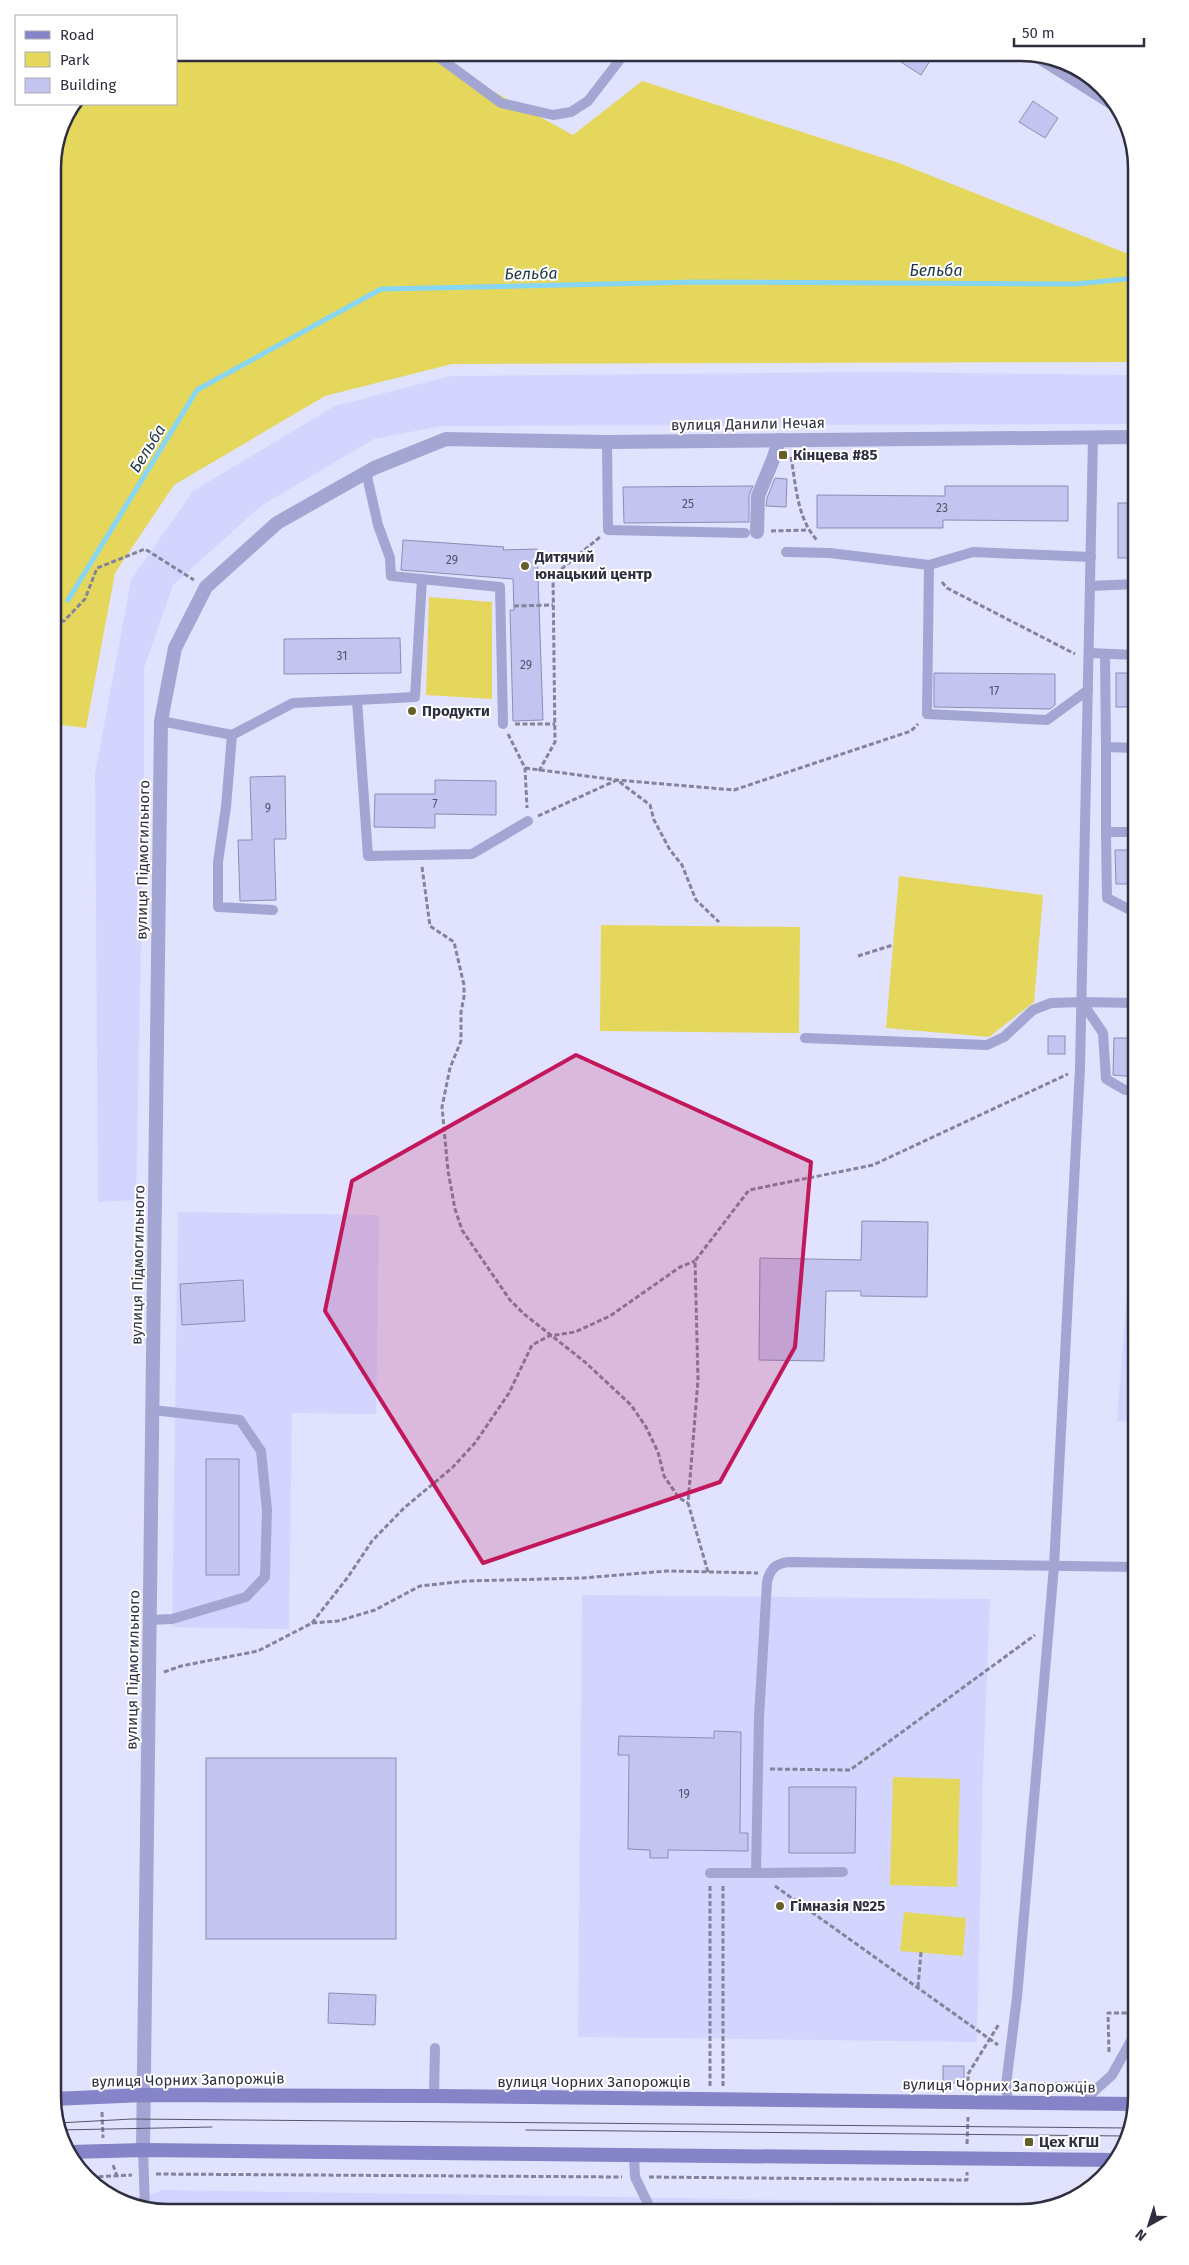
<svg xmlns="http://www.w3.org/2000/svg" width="1189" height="2265" viewBox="0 0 1189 2265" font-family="'Fira Sans',sans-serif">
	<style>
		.built { fill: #d3d5fe }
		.green { fill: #e4d75c }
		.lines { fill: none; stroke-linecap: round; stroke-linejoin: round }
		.stream { stroke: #86d6f4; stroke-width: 5 }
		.building { fill: #c3c4ef; stroke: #8c8db6 }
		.path { stroke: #83849a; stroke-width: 3; stroke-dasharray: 5 2.5; stroke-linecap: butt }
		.service { stroke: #a3a5d3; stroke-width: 10 }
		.minor { stroke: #a3a5d3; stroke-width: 14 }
		.secondary { stroke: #8584c8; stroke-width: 14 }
		.tram { stroke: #555669; stroke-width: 1 }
		.marked { fill: #c2185b; fill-opacity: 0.2; stroke: #c2185b; stroke-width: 4; stroke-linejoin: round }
		.poi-dot { fill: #645f2b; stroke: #fff; stroke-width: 2 }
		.labels { text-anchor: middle; stroke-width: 4; stroke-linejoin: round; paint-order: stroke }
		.number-label { font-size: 12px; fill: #54546c }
		.street-label { font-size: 15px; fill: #2f2f40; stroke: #fff }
		.poi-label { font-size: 15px; font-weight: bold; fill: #2f2f40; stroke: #fff; text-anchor: start }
		.water-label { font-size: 16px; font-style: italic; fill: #1d3740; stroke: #fff }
		.rim { fill: none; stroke: #2f2f40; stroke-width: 2.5 }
	</style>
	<rect width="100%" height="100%" fill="#e1e2fd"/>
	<!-- built -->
	<g class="built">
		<path d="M874,372L1136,375V424L441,426L374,439L261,506L173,585L144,668V794L136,1200L98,1202L95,774L131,580L193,491L335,406L450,376Z"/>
		<path d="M178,1212L379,1215L376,1414L292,1413L289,1629L172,1627Z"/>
		<path d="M1131,1239H1136V1422L1117,1421Z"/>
		<path d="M582,1595L990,1599L983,1775L977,2042L578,2037Z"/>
		<path d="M163,2190L619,2197L1056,2205L1021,2212H161L117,2197L146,2196Z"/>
	</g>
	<!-- green -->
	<g class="green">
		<path d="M176,53H423L573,135L642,81L899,163L1136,257V362L452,364L325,396L174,485L115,573L86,728L53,724V161L61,123L75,104H176Z"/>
		<path d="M429,597L492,602V699L426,695Z"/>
		<path d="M899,876L1043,895L1034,1002L989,1037L886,1028Z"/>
		<path d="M601,925L800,927L799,1033L600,1031Z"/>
		<path d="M893,1777L960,1779L957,1887L890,1885Z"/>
		<path d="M904,1912L966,1918L963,1956L900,1951Z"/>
	</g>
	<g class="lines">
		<!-- stream -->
		<path class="stream" d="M68,600L197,390L381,289L696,282L1076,284L1136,278"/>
	</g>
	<!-- building -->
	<g class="building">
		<path d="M887,53H935L921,75Z"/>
		<path d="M1033,101L1058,118L1045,138L1019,122Z"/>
		<path d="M775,478L787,479L786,507L766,506L767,498Z"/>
		<path d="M753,486L749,495V522L624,523L623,487Z"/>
		<path d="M945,486H1068V521L943,520V528H817V495L945,496Z"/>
		<rect x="1118" y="503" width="18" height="55"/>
		<path d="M403,540L504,547L503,550L537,549L543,720L513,721L510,610H514L513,579L401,570Z"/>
		<path d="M400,638L401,673L284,674V639Z"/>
		<path d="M934,673L1055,674V705L1050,709L934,707Z"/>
		<rect x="1116" y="673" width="20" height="34"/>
		<path d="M285,776L286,839H274L276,900L240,901L238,840H252L250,777Z"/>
		<path d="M435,780L496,781V815L435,814V828L374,827L375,794H435Z"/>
		<path d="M1115,850H1136V884H1116Z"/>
		<rect x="1048" y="1036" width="17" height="18"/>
		<path d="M1114,1038H1136V1077L1113,1075Z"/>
		<path d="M862,1221L928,1222L927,1297L861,1296V1291H826L824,1361L759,1360L760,1258L861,1260Z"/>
		<path d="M243,1280L245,1321L182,1325L180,1284Z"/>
		<rect x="206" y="1459" width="33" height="116"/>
		<path d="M714,1731L741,1732L740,1833H748V1851L668,1850V1858H650V1850L628,1849L629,1755H618L619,1736L714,1738Z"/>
		<rect x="206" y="1758" width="190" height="181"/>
		<path d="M789,1787H856L855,1853H789Z"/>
		<path d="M329,1993L376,1995L375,2025L328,2023Z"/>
		<rect x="943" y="2066" width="21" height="17"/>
	</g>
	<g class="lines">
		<!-- path -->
		<g class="path">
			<path d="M791,457C796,485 797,519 817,540"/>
			<path d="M771,531L808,530"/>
			<path d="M942,582L947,588L1075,654"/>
			<path d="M514,606L553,605"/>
			<path d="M53,621H64L85,599L97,568L145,549L194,580"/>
			<path d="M515,724H555"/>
			<path d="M508,734L525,768L527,808"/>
			<path d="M525,768L617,780L734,790L911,731L918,724"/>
			<path d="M539,771L555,742L553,576L600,537"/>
			<path d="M538,816L617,780L650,805L654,820L670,850L682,865L696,900L719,922"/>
			<path d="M422,867L430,926L454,942L464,985V997L461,1012V1041L450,1068L442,1107L448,1171L455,1209L462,1230L510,1300L524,1314L585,1362L631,1405L646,1427L658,1452L664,1476L679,1498L688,1503"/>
			<path d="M858,956L893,945"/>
			<path d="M708,1572L688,1503L698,1380L695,1261L749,1190L873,1165L1068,1074"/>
			<path d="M312,1623L348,1577L372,1541L404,1508L452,1468L475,1443L509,1393L532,1345L549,1336L575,1332L610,1316L680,1267L695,1261"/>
			<path d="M164,1672L181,1666L258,1651L312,1623L338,1621L375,1610L420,1586L466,1581L583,1578L667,1571L758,1573"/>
			<path d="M770,1769L850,1770L1035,1635"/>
			<path d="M775,1886L998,2045"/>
			<path d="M918,1987L921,1952"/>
			<path d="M1109,2052L1108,2013H1136"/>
			<path d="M967,2083L995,2084"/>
			<path d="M1018,2084L1082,2083"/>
			<path d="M710,2086V1884"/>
			<path d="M723,2086V1884"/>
			<path d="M968,2089V2074L999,2024"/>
			<path d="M102,2112L103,2138"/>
			<path d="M967,2144L968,2117"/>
			<path d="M113,2165L117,2176"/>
			<path d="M156,2174L622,2177"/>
			<path d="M91,2177L132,2175"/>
			<path d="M649,2177L967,2180V2172"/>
		</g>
		<!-- service -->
		<g class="service">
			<path d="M433,53L501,103L553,115L571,112L588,101L625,53"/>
			<path d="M607,442L608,530L745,533"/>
			<path d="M366,472L378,525L390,558L391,576L500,587L503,724"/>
			<path d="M786,552L830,553L929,565L973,552L1091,557"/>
			<path d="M929,565L927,714L1047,720L1088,690"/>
			<path d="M1090,586L1136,584"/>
			<path d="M1089,653L1136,655"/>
			<path d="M1105,654L1106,747L1136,748"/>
			<path d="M357,700L415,697L422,579"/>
			<path d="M161,721L232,735L293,703L357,700L368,856L472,854L528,821"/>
			<path d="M232,735L226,807L218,862V907L273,910"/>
			<path d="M1106,747V832H1136"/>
			<path d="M1106,832L1107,898L1136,913"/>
			<path d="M1082,1002L1136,1003"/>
			<path d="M805,1038L987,1045L1004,1037L1033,1010L1051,1003L1082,1002L1103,1033L1106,1079L1125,1090H1136"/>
			<path d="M150,1620L172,1619L246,1597L265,1577L267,1510L261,1451L240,1420L153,1410"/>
			<path d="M710,1873H756L759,1717L767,1582C770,1569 775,1564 788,1562L1136,1567"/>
			<path d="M756,1873L843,1872"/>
			<path d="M434,2096L435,2048"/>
			<path d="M1008,2102L1006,2085L1017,1997L1054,1566L1080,1068L1093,437"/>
			<path d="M1081,2103L1112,2075L1132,2039H1136"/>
			<path d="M143,2150L145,2207"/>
			<path d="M634,2155L635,2177L652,2212"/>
		</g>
		<!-- minor -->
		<g class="minor">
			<path d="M1038,56L1111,102"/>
			<path d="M757,532L758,496L774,457L779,440"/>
			<path d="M143,2150L161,721L175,648L206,587L277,523L374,468L446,439L607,442L1136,437"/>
		</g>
		<!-- secondary -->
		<g class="secondary">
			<path d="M53,2099L144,2095L434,2096L1134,2104"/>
			<path d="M70,2152L143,2150L1117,2160"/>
		</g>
		<!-- tram -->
		<g class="tram">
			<path d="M58,2123L132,2119L1127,2128"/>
			<path d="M59,2130L212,2127"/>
			<path d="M526,2130L1125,2136"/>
		</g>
	</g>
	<!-- marked area -->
	<path class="marked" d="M576,1055L811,1162L795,1347L720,1482L483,1563L325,1311L352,1181Z"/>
	<!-- markers -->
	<g class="poi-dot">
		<rect x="778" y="450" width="10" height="10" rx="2.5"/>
		<circle cx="525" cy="566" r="5"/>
		<circle cx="412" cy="711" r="5"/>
		<circle cx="780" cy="1906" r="5"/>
		<rect x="1024" y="2137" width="10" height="10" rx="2.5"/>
	</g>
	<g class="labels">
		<!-- number labels -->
		<g class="number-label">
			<text x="688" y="508">25</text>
			<text x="942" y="512">23</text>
			<text x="452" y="564">29</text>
			<text x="342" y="660">31</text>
			<text x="526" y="669">29</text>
			<text x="994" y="695">17</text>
			<text x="435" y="808">7</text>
			<text x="268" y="812">9</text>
			<text x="684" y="1798">19</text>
		</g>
		<!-- street labels -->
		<g class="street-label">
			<text transform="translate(748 424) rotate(-1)" y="5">вулиця Данили Нечая</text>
			<text transform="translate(143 860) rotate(-89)" y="5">вулиця Підмогильного</text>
			<text transform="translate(138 1265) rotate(-89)" y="5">вулиця Підмогильного</text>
			<text transform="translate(133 1670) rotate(-89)" y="5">вулиця Підмогильного</text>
			<text transform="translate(188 2080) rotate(-1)" y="5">вулиця Чорних Запорожців</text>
			<text x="594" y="2087">вулиця Чорних Запорожців</text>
			<text transform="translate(999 2086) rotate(1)" y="5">вулиця Чорних Запорожців</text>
		</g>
		<!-- poi labels -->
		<g class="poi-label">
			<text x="793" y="460">Кінцева #85</text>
			<text x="535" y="562">Дитячий<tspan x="535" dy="17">юнацький центр</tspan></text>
			<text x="422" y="716">Продукти</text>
			<text x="790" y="1911">Гімназія №25</text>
			<text x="1039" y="2147">Цех КГШ</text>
		</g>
		<!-- water labels -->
		<g class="water-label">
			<text x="936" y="276">Бельба</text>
			<text transform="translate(531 273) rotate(-1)" y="6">Бельба</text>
			<text transform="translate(147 448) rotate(-58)" y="6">Бельба</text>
		</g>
	</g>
	<!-- crop -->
	<path d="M0 0H1189V2265H0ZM168 61H1021A107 107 0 0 1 1128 168V2097A107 107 0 0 1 1021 2204H168A107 107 0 0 1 61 2097V168A107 107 0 0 1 168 61Z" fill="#fff" fill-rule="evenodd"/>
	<path class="rim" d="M168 61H1021A107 107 0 0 1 1128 168V2097A107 107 0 0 1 1021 2204H168A107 107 0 0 1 61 2097V168A107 107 0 0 1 168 61Z"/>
	<!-- legend -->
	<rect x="15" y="15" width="162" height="90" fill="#ffffff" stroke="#acacb3"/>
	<rect x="25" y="31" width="25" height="8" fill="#8584c8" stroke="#acacb3"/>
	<text x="60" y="40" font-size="15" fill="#2f2f40">Road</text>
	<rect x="25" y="52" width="25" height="15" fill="#e4d75c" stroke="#acacb3"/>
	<text x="60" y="65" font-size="15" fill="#2f2f40">Park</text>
	<rect x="25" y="78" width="25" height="15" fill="#c3c4ef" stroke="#acacb3"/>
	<text x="60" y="90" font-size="15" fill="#2f2f40">Building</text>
	<!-- north arrow -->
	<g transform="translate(1149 2225) rotate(219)" stroke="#ffffff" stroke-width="4" paint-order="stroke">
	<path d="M0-4L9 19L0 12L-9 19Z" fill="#2f2f40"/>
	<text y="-8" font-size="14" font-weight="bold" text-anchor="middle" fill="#2f2f40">N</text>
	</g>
	<!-- scale -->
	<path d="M1014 38v8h130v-8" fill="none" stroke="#2f2f40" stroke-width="2.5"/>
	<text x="1022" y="38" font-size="15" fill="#2f2f40" stroke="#ffffff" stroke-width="4" paint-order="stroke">50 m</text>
</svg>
